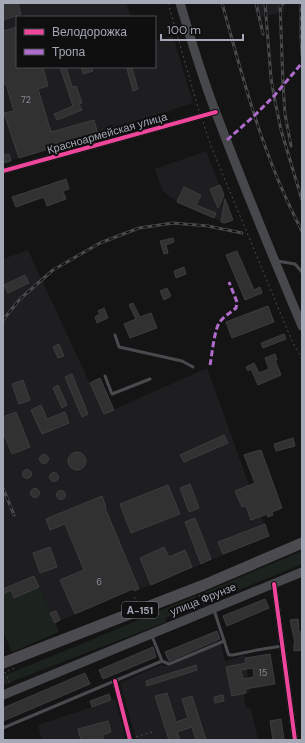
<svg xmlns="http://www.w3.org/2000/svg" width="305" height="743" viewBox="0 0 305 743" font-family="'DM Sans',sans-serif">
	<style>
		.built { fill: #1e1e20 }
		.green { fill: #1c231e }
		.building { fill: #313132; stroke: #3d3d40; fill-rule: evenodd }
		.lines { fill: none; stroke-linecap: round; stroke-linejoin: round }
		.path { stroke: #4a4a4f; stroke-width: 1; stroke-dasharray: 2 3; stroke-linecap: butt }
		.lane { stroke: #484a4d; stroke-width: 3 }
		.street { stroke: #484a4d; stroke-width: 6 }
		.secondary { stroke: #47484c; stroke-width: 9 }
		.highway { stroke: #4b4b4f; stroke-width: 11 }
		.rail-casing { stroke: #494a4d; stroke-width: 3 }
		.rail { stroke: #0f0f10; stroke-width: 1.5; stroke-dasharray: 4.5; stroke-linecap: butt }
		.quiet { stroke: #b06ccc; stroke-width: 3; stroke-dasharray: 6 3; stroke-linecap: butt }
		.cycleway-casing { stroke: #0f0f10; stroke-width: 6 }
		.cycleway { stroke: #ed469a; stroke-width: 4 }
		.labels { text-anchor: middle; stroke-width: 4; stroke-linejoin: round; paint-order: stroke }
		.number-label { font-size: 9px; fill: #888a95 }
		.shield { fill: #0f0f10; stroke: #787a84; stroke-width: 1 }
		.shield-label { font-size: 10px; font-weight: bold; fill: #a5a8b6 }
		.street-label { font-size: 11px; fill: #a5a8b6; stroke: #0f0f10 }
	</style>
	<rect width="100%" height="100%" fill="#141414"/>
	<!-- built -->
	<g class="built">
		<path d="M3,3H126L131,17H17V67H155V41L173,36L193,103L98,134L55,146L3,163Z"/>
		<path d="M253,3H284V12L257,18Z"/>
		<path d="M206,151L233,220L225,223L171,198L162,190L155,169Z"/>
		<path d="M28,250L104,414L207,368L249,485L269,536L151,585L134,591L133,589L55,623L39,587L14,598L11,591L3,594V259Z"/>
		<path d="M221,643L225,661L245,655L250,692L244,694L246,708H251L258,740H136L120,683L160,665L169,666Z"/>
		<path d="M115,699L126,740H42L38,725Z"/>
	</g>
	<!-- green -->
	<g class="green">
		<path d="M302,551V564L202,605L201,599L205,592Z"/>
		<path d="M39,587L59,632L12,652L3,631V594L11,590L14,598Z"/>
		<path d="M197,595L195,599L198,607L181,614L180,612L165,618L166,622L3,685V676L89,641L100,636Z"/>
	</g>
	<!-- building -->
	<g class="building">
		<path d="M3,3H18L21,14L3,20Z"/>
		<path d="M17,27V67H43L48,86L38,89L51,132L94,120L98,134L19,158L4,113L14,111L6,84L3,85V31Z"/>
		<path d="M60,67H66L72,87L76,86L82,103L79,104L82,110L57,120L54,114L73,106Z"/>
		<path d="M81,67H91L93,71L83,74Z"/>
		<path d="M132,68L138,89L133,91L127,69Z"/>
		<path d="M9,154L11,161L3,163V155Z"/>
		<path d="M66,179L69,189L63,191L66,199L47,206L44,197L16,207L12,197Z"/>
		<path d="M220,185L224,195L218,208L210,189Z"/>
		<path d="M184,187L201,195L196,205L216,213L214,218L177,202Z"/>
		<path d="M225,199L233,220L225,223L221,222Z"/>
		<path d="M173,238L174,242L166,245L168,253L164,254L160,241Z"/>
		<path d="M237,251L254,290L260,287L262,293L245,300L226,255Z"/>
		<path d="M184,267L186,274L176,278L174,271Z"/>
		<path d="M25,275L29,283L8,293L4,285Z"/>
		<path d="M167,288L171,296L164,300L160,291Z"/>
		<path d="M133,303L140,317L151,313L157,328L130,338L124,324L136,319L129,305Z"/>
		<path d="M268,306L274,322L232,338L226,322Z"/>
		<path d="M104,308L108,318L97,323L95,317L100,314L98,311Z"/>
		<path d="M284,334L286,339L263,348L261,343Z"/>
		<path d="M59,344L64,356L58,358L53,347Z"/>
		<path d="M275,354L277,360H275L281,375L258,385L251,369L248,371L246,367L254,363L259,373L269,369L265,358Z"/>
		<path d="M72,374L88,414L82,417L65,377Z"/>
		<path d="M100,378L114,410L104,414L90,383Z"/>
		<path d="M23,380L30,400L19,404L12,384Z"/>
		<path d="M58,385L67,405L62,408L53,388Z"/>
		<path d="M41,405L47,419L65,412L69,423L42,434L31,410Z"/>
		<path d="M16,412L30,447L12,454L3,432V417Z"/>
		<path d="M224,435L228,443L184,462L180,455Z"/>
		<path d="M293,438L295,446L276,451L274,444Z"/>
		<path d="M261,450L282,508L272,512L273,515L268,517L267,514L251,520L246,506L242,507L235,491L255,483L244,455L253,452Z"/>
		<circle cx="77" cy="461" r="9"/>
		<circle cx="44" cy="459" r="4.5"/>
		<circle cx="27" cy="474" r="4.5"/>
		<circle cx="54" cy="477" r="4.5"/>
		<path d="M190,484L199,508L189,512L180,488Z"/>
		<path d="M168,485L180,514L131,533L120,504Z"/>
		<circle cx="35" cy="493" r="4.5"/>
		<circle cx="61" cy="495" r="4.5"/>
		<path d="M102,496L106,507L105,508L139,589L134,591L133,589L75,614L60,580L84,570L65,524L50,530L46,519Z"/>
		<path d="M195,518L211,559L201,564L185,522Z"/>
		<path d="M265,524L269,536L223,554L218,542Z"/>
		<path d="M50,547L57,567L40,573L33,553Z"/>
		<path d="M164,547L169,557L185,550L192,567L151,585L140,558Z"/>
		<path d="M34,576L39,587L14,598L11,590L3,594V589Z"/>
		<path d="M265,599L269,608L227,626L223,616Z"/>
		<path d="M56,611L60,620L55,623L50,613Z"/>
		<path d="M298,619L299,632H302V650L294,651V643H295L290,620Z"/>
		<path d="M217,631L220,639L169,661L165,652Z"/>
		<path d="M153,647L156,657L103,679L99,670Z"/>
		<path d="M270,654L275,684L245,689L246,693L232,696L226,667L246,663L245,658ZM253,668L254,677L243,679L241,670Z"/>
		<path d="M196,665L197,670L147,686L146,681Z"/>
		<path d="M85,673L90,684L3,721V708Z"/>
		<path d="M167,693L176,722L188,718L182,699L192,696L206,740H196L192,727L177,732L180,740H169L155,696Z"/>
		<path d="M109,694L111,700L92,707L90,701Z"/>
		<path d="M223,695L224,701L215,703L214,697Z"/>
		<path d="M281,719L284,740H273L270,721Z"/>
		<path d="M108,721L111,732L102,735L104,740H97L96,738L88,740H81L78,729Z"/>
	</g>
	<g class="lines">
		<!-- path -->
		<g class="path">
			<path d="M168,3L199,111"/>
			<path d="M203,122L211,146L292,341L302,359"/>
			<path d="M200,595L198,598L200,605"/>
			<path d="M134,597L137,602"/>
			<path d="M5,672L10,684"/>
			<path d="M3,673L15,668"/>
			<path d="M136,737L155,731"/>
		</g>
		<!-- lane -->
		<g class="lane">
			<path d="M283,4L284,3"/>
			<path d="M277,261L295,264L302,272"/>
			<path d="M115,335L119,347L182,361L193,367"/>
			<path d="M105,376L112,394L150,379"/>
			<path d="M214,610L228,653L229,655H233L257,650L282,646"/>
			<path d="M152,636L162,661L169,664L224,641"/>
			<path d="M3,728L162,661"/>
		</g>
		<!-- street -->
		<g class="street">
			<path d="M3,171L216,112"/>
			<path d="M274,584L295,740"/>
			<path d="M115,681L130,740"/>
		</g>
		<!-- secondary -->
		<g class="secondary">
			<path d="M180,3C191,40 202,77 216,113C243,184 272,255 302,326"/>
			<path d="M3,695L302,572"/>
		</g>
		<!-- highway -->
		<path class="highway" d="M3,663L204,585L302,543"/>
		<defs>
			<g id="rail">
				<path d="M222,3C243,80 264,159 302,231"/>
				<path d="M256,3L263,34"/>
				<path d="M265,3L271,78L274,96L281,130L302,200"/>
				<path d="M280,3L283,84L285,114L291,146"/>
				<path d="M301,3V37L302,55"/>
				<path d="M3,320L20,299L53,270L100,243L139,228L173,223L208,226L242,233"/>
				<path d="M3,488L14,515"/>
			</g>
		</defs>
		<!-- rail casing -->
		<use href="#rail" class="rail-casing"/>
		<!-- rail -->
		<use href="#rail" class="rail"/>
		<!-- quiet -->
		<g class="quiet">
			<path d="M227,140L255,115L274,96L302,63"/>
			<path d="M210,365C212,355 214,332 219,323C223,317 230,313 236,308L237,302L229,282"/>
		</g>
		<defs>
			<g id="cycleway">
				<path d="M3,171L216,112"/>
				<path d="M274,584L295,740"/>
				<path d="M115,681L130,740"/>
			</g>
		</defs>
		<!-- cycleway casing -->
		<use href="#cycleway" class="cycleway-casing"/>
		<!-- cycleway -->
		<use href="#cycleway" class="cycleway"/>
	</g>
	<g class="labels">
		<!-- number labels -->
		<g class="number-label">
			<text x="26" y="103">72</text>
			<text x="99" y="585">6</text>
			<text x="263" y="676">15</text>
		</g>
		<!-- shield labels -->
		<rect class="shield" x="122" y="602" width="36" height="16" rx="3"/>
		<g class="shield-label">
			<text x="140" y="614">А-151</text>
		</g>
		<!-- street labels -->
		<g class="street-label">
			<text transform="translate(107 133) rotate(-16)" y="4">Красноармейская улица</text>
			<text transform="translate(203 599) rotate(-22)" y="4">улица Фрунзе</text>
		</g>
	</g>
	<!-- border -->
	<rect width="305" height="743" fill="none" stroke="#a5a8b6" stroke-width="8"/>
	<!-- legend -->
	<rect x="16" y="16" width="140" height="52" fill="#0f0f10" stroke="#4b4c52"/>
	<rect x="24" y="29" width="20" height="6" fill="#ed469a" stroke="#4b4c52"/>
	<text x="52" y="36" font-size="12" fill="#a5a8b6">Велодорожка</text>
	<rect x="24" y="49" width="20" height="6" fill="#b06ccc" stroke="#4b4c52"/>
	<text x="52" y="56" font-size="12" fill="#a5a8b6">Тропа</text>
	<!-- scale -->
	<path d="M161 34v6h82v-6" fill="none" stroke="#a5a8b6" stroke-width="2"/>
	<text x="167" y="34" font-size="12" fill="#a5a8b6" stroke="#0f0f10" stroke-width="3" paint-order="stroke">100 m</text>
</svg>
